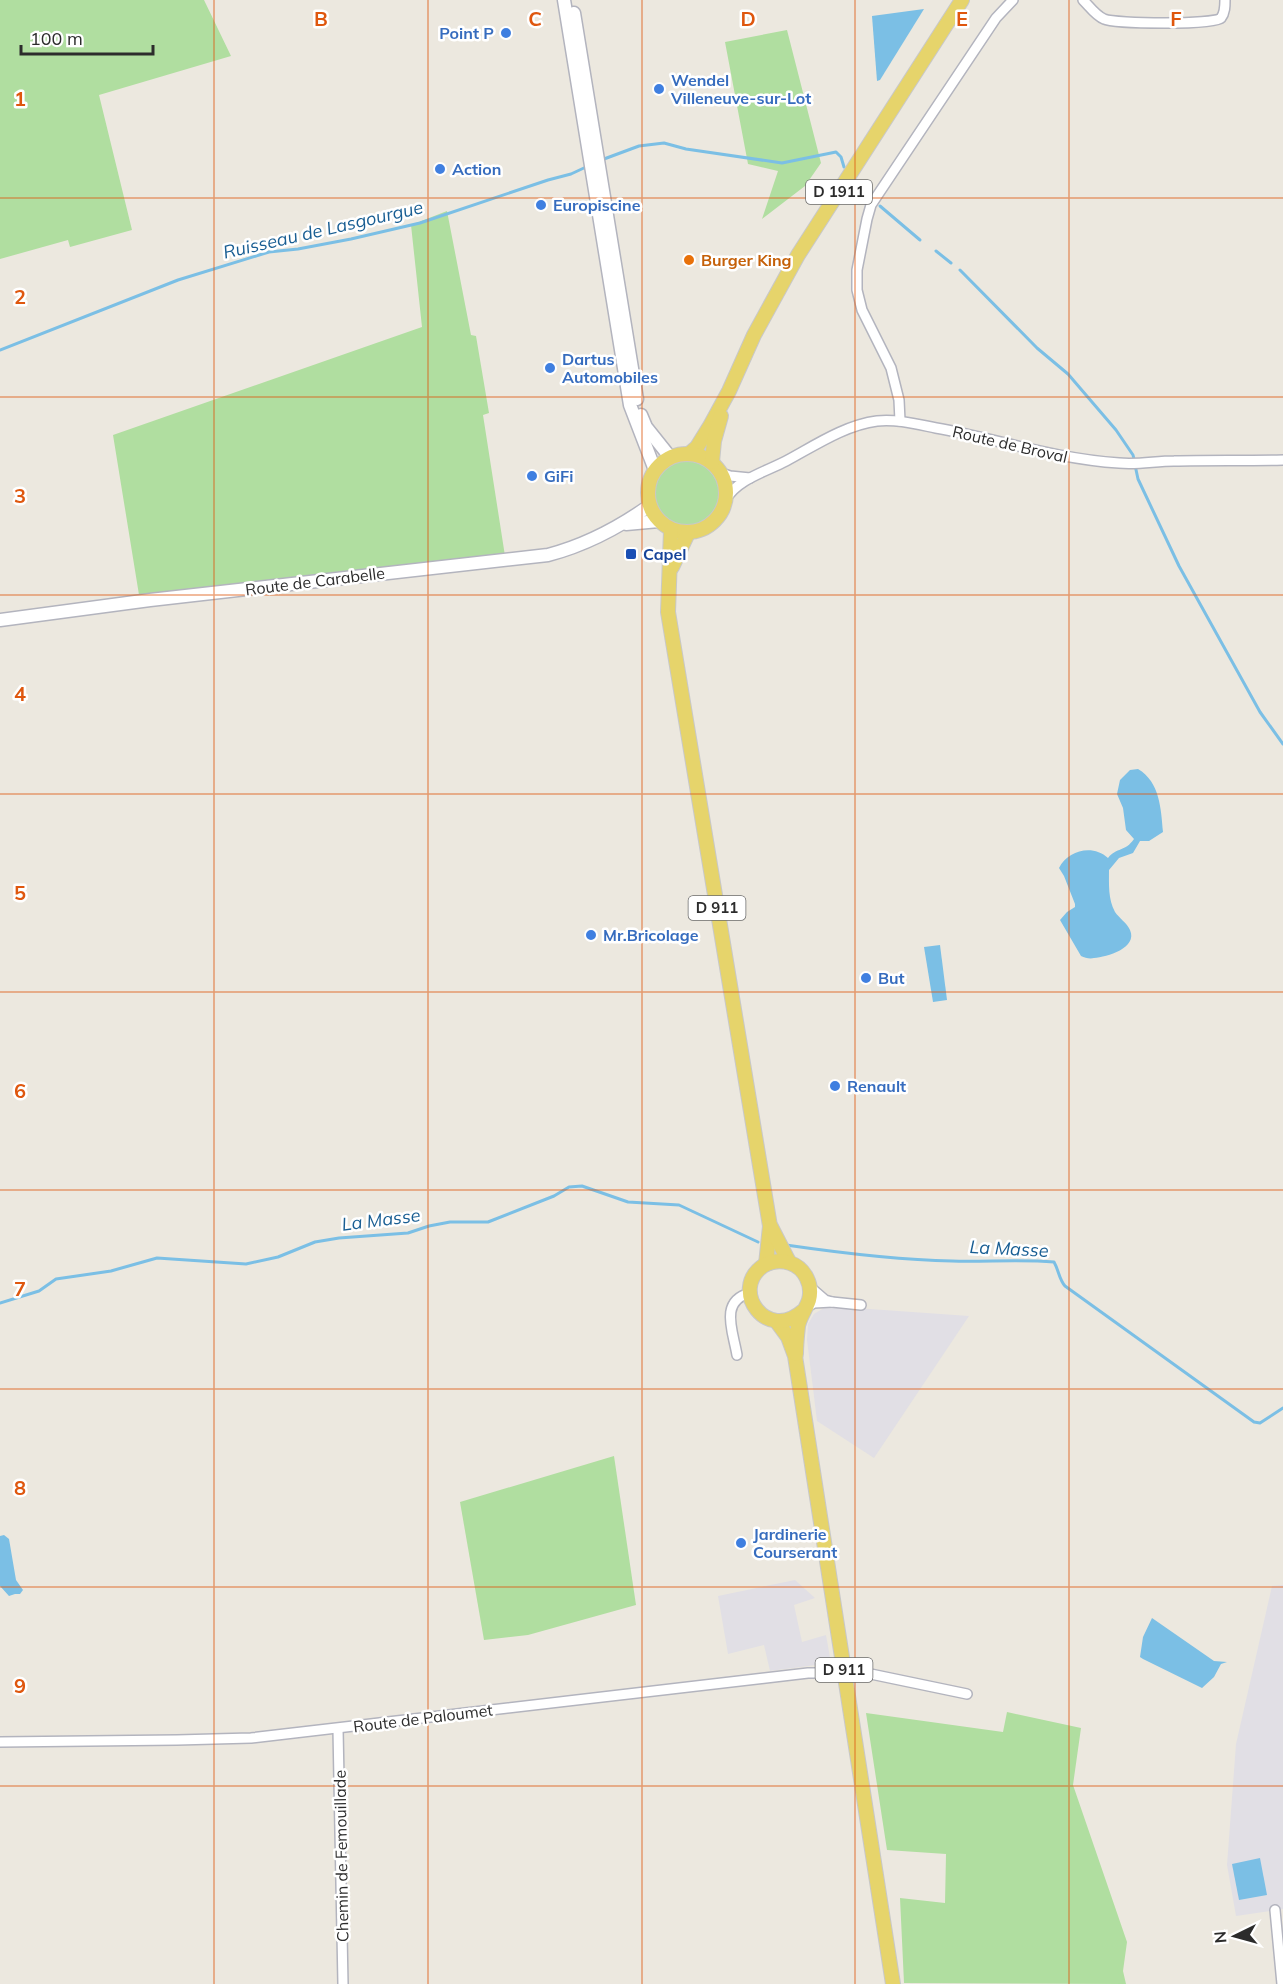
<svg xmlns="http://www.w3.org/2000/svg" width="1283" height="1984" viewBox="0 0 1283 1984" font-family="Mulish,sans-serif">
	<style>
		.industrial { fill: #e1dfe5 }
		.green { fill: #b0dea0 }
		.water { fill: #7bbfe5 }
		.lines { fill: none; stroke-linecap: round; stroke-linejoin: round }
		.stream { stroke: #7bbfe5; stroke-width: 3 }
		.street-casing { stroke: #b3b4be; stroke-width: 12 }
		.secondary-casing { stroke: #b3b4be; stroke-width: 15 }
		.primary-casing { stroke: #c8c8c8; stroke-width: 16 }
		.street { stroke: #fff; stroke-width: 9 }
		.secondary { stroke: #fff; stroke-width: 12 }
		.primary { stroke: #e6d46b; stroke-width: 14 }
		.grid { fill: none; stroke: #df570e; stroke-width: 1.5; stroke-opacity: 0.55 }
		.shop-dot { fill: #3f7fe0; stroke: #fff; stroke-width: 2 }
		.food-dot { fill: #e8710a; stroke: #fff; stroke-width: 2 }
		.transit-dot { fill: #1a4fb4; stroke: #fff; stroke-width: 2 }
		.labels { text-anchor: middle; stroke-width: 5; stroke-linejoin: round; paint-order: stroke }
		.shield { fill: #fff; stroke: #6b6b6b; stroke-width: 1.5 }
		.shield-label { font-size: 15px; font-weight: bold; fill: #2c2c2c }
		.shop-label { font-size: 16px; font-weight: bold; fill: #366cbe; stroke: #fff; text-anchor: start }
		.food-label { font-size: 16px; font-weight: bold; fill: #c56008; stroke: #fff; text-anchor: start }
		.street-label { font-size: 16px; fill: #2c2c2c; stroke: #fff }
		.transit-label { font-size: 16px; font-weight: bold; fill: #164399; stroke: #fff; text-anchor: start }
		.water-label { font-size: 18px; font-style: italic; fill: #195e93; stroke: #fff }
		.grid-label { font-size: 20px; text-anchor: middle; font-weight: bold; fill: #df570e; stroke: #fff; stroke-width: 5; stroke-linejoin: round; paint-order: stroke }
	</style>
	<rect width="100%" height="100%" fill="#ece8df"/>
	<!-- industrial -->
	<g class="industrial">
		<path d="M827,1306L969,1316L874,1458L817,1421L807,1340L808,1324L814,1314Z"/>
		<path d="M795,1580L815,1598L794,1605L802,1642L826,1635L831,1663L770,1671L764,1645L728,1654L718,1596Z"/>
		<path d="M1283,1585V1909L1236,1916L1227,1865L1236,1744L1272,1586Z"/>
	</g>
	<!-- green -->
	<g class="green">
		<path d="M0,0H204L231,56L99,95L132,230L70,247L68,240L0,259Z"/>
		<path d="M787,30L821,163L805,186L762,219L778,171L748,164L725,42Z"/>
		<path d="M447,211L471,335L476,336L489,413L483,415L505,556L140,601L113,435L422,327L411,225Z"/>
		<circle cx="686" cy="494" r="33"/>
		<path d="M614,1456L636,1605L528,1635L484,1640L460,1502Z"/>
		<path d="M1007,1712L1081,1728L1073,1785L1127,1942L1123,1971L1126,1984L904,1983L900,1898L945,1903L946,1854L887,1850L866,1713L1003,1732Z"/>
	</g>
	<!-- water -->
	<g class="water">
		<path d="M924,9L880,80L877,81L872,16Z"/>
		<path d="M1138,769C1160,782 1161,809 1163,832L1149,841H1140L1133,853L1119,858L1109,870C1109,884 1108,899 1115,912C1119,918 1127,923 1130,930C1138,948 1107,957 1094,958C1090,959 1085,958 1081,956L1060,920L1067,912L1075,907V904L1064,876L1059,868C1068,850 1093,844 1108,858C1117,847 1125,852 1134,839L1126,830L1123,808L1117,794L1120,780L1130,770Z"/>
		<path d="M940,945L947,1000L933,1002L924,947Z"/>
		<path d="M4,1535L9,1539L16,1580L23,1590L20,1594H15L9,1596L0,1586V1536Z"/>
		<path d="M1152,1618L1214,1661L1227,1662L1221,1664L1214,1677L1202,1688L1143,1659L1140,1657L1143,1637Z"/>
		<path d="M1260,1858L1267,1895L1239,1900L1232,1864Z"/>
	</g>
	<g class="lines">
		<!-- stream -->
		<g class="stream">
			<path d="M604,159L639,146L664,143L686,149L782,163L836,152L841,157L844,167"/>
			<path d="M880,206L920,240"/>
			<path d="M936,251L951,263"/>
			<path d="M960,270L1037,348L1068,374L1116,430L1133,455L1134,459"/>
			<path d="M0,350L178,280L269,252L298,249L351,239L420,223L548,180L571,174L586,167"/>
			<path d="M1135,465L1138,479L1179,566L1260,712L1283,744"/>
			<path d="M786,1245C841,1253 896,1260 952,1261C986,1262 1020,1259 1054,1262C1059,1271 1059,1279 1065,1286L1254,1422L1260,1423L1283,1408"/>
			<path d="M0,1303L39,1291L56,1279L111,1271L157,1258L246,1264L278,1257L315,1242L339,1238L408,1233L429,1226L450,1222H488L554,1196L569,1187L582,1186L628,1202L679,1205L758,1242"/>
		</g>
		<defs>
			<g id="street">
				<path d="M1083,0C1089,6 1096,16 1104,19C1115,24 1215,25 1221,18C1225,13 1225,6 1225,0"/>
				<path d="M900,421L899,400L891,368L862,310L857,290V270L867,219L871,205L877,196L996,18L1013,0"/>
				<path d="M721,473L730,476L750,478"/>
				<path d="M726,499C738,479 765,472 786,461C814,446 845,425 877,421C897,419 916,424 936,428C997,439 1056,459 1119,463C1137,465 1156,461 1174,461C1210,460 1247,461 1283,460"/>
				<path d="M832,1302L861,1305"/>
				<path d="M805,1308L814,1303L832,1302L825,1300L810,1287"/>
				<path d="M737,1355C733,1331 719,1301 750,1293"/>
				<path d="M338,1729L343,1984"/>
				<path d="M0,1742L177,1740L251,1738L808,1673H866L967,1694"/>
				<path d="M1275,1910L1282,1984"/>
			</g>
			<g id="secondary">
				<path d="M564,0L630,405L655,470"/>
				<path d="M574,13L637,399"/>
				<path d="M641,415L646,427L670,457"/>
				<path d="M626,524L659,521"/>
				<path d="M0,620L150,600L548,555C586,545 618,528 649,506"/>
			</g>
			<g id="primary">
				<path d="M690,453L697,447L710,426L729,391L754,335L798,255L962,0"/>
				<circle cx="687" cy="493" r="39"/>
				<path d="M712,462L714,441L721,416"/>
				<path d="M671,530L668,612L770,1226L766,1264"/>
				<path d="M672,567L688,533"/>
				<path d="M771,1227L789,1262"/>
				<path d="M777,1322L788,1337L795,1356L893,1984"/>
				<path d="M796,1354C796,1345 797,1335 798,1326C800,1316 806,1309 809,1300C813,1285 805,1268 790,1263C781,1260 771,1261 763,1266C729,1290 767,1343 803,1311"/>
			</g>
		</defs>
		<!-- street casing -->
		<use href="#street" class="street-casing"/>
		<!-- secondary casing -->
		<use href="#secondary" class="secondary-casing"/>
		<!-- primary casing -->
		<use href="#primary" class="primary-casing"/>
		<!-- street -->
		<use href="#street" class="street"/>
		<!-- secondary -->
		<use href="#secondary" class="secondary"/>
		<!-- primary -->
		<use href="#primary" class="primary"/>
	</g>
	<!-- grid -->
	<path class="grid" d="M214,0V1984M428,0V1984M642,0V1984M855,0V1984M1069,0V1984M0,198H1283M0,397H1283M0,595H1283M0,794H1283M0,992H1283M0,1190H1283M0,1389H1283M0,1587H1283M0,1786H1283"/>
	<!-- markers -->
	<g class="shop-dot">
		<circle cx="506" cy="33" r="6"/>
		<circle cx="659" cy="89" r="6"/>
		<circle cx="440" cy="169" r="6"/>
		<circle cx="541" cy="205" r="6"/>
		<circle cx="550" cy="368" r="6"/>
		<circle cx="532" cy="476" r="6"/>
		<circle cx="591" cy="935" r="6"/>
		<circle cx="866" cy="978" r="6"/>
		<circle cx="835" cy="1086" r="6"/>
		<circle cx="741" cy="1543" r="6"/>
	</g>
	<circle class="food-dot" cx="689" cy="260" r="6"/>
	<rect class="transit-dot" x="625" y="548" width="12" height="12" rx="3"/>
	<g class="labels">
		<!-- shield labels -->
		<g class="shield">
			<rect x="806" y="180" width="66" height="24" rx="4.5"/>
			<rect x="688.5" y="896" width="57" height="24" rx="4.5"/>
			<rect x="815.5" y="1658" width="57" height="24" rx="4.5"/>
		</g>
		<g class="shield-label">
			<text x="839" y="197">D 1911</text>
			<text x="717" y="913">D 911</text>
			<text x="844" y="1675">D 911</text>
		</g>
		<!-- shop labels -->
		<g class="shop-label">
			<text x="494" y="39" text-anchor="end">Point P</text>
			<text x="671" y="86">Wendel<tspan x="671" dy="18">Villeneuve-sur-Lot</tspan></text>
			<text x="452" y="175">Action</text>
			<text x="553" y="211">Europiscine</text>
			<text x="562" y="365">Dartus<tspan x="562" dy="18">Automobiles</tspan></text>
			<text x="544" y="482">GiFi</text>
			<text x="603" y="941">Mr.Bricolage</text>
			<text x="878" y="984">But</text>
			<text x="847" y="1092">Renault</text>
			<text x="753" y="1540">Jardinerie<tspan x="753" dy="18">Courserant</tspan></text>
		</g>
		<!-- food labels -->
		<g class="food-label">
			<text x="701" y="266">Burger King</text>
		</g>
		<!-- street labels -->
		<g class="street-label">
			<text transform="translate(1010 444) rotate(13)" y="6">Route de Broval</text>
			<text transform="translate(315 581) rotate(-7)" y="6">Route de Carabelle</text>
			<text transform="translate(423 1718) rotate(-7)" y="6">Route de Paloumet</text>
			<text transform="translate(341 1856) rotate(-91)" y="6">Chemin de Femouillade</text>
		</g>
		<!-- transit labels -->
		<g class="transit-label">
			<text x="643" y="560">Capel</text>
		</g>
		<!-- water labels -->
		<g class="water-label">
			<text transform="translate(323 230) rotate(-13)" y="6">Ruisseau de Lasgourgue</text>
			<text transform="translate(381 1220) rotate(-7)" y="6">La Masse</text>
			<text transform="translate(1009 1249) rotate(3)" y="6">La Masse</text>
		</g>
	</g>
	<g class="grid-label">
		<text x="321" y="26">B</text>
		<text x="535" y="26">C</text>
		<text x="748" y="26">D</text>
		<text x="962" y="26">E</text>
		<text x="1176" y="26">F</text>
		<text x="20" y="106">1</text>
		<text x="20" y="304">2</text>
		<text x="20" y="503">3</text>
		<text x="20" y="701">4</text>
		<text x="20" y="900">5</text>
		<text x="20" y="1098">6</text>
		<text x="20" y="1296">7</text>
		<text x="20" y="1495">8</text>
		<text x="20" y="1693">9</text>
	</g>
	<!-- north arrow -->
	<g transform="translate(1235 1936) rotate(265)" stroke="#ffffff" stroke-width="4.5" paint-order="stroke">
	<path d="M0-4.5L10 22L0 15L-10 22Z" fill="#2c2c2c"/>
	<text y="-9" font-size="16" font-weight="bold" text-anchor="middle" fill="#2c2c2c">N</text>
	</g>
	<!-- scale -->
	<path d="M21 45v9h132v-9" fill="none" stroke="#2c2c2c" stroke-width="3"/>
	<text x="30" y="45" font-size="18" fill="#2c2c2c" stroke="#ffffff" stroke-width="4.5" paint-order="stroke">100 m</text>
</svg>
